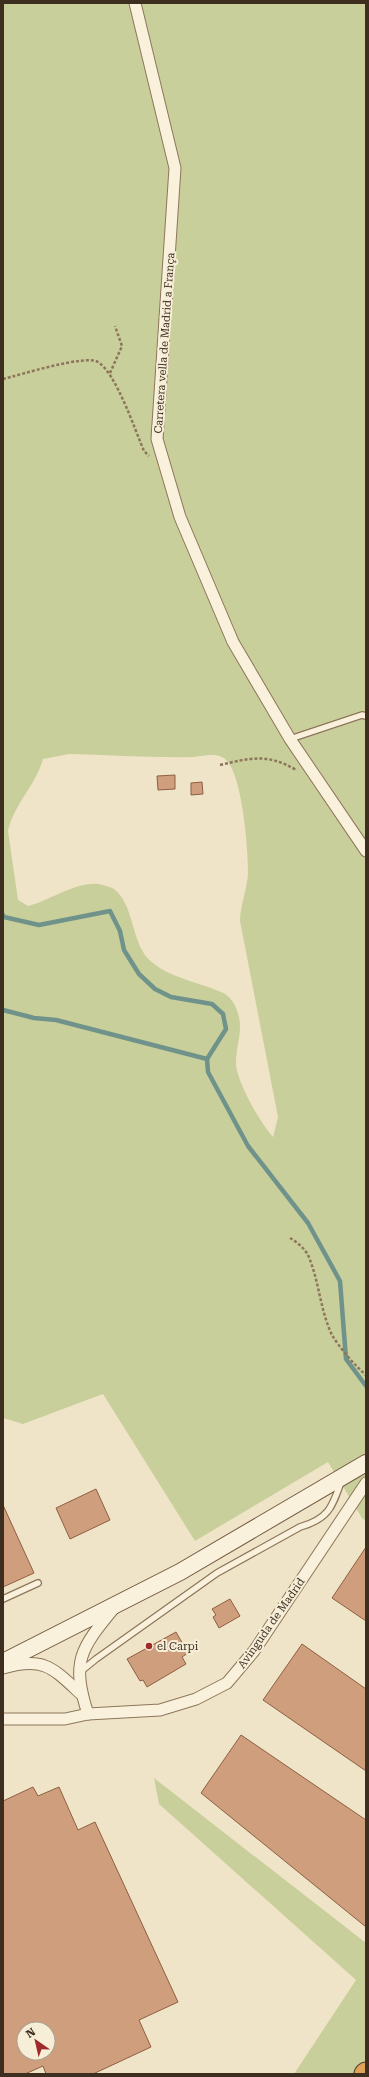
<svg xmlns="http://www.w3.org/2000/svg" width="369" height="2077" viewBox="0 0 369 2077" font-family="'Roboto Serif',serif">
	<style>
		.green { fill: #c9cf9b; fill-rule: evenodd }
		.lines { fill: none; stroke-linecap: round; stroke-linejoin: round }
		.stream { stroke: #6f938a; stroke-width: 4.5 }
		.building { fill: #cf9f7d; stroke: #8d5f41; fill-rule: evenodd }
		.lane-casing { stroke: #8d765c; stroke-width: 8 }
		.street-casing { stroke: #8d765c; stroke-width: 13 }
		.secondary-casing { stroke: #6f573f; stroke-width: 18 }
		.highway-casing { stroke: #5b4430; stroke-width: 23 }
		.path { stroke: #8d765c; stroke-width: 2.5; stroke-dasharray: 3 2; stroke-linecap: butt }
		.lane { stroke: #faf1dc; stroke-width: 5.5 }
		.street { stroke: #faf1dc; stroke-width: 11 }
		.secondary { stroke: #faf1dc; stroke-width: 16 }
		.highway { stroke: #e0a458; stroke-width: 21 }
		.poi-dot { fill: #9e2a2b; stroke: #f7eed8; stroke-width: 1.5 }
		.labels { text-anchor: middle; stroke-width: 4; stroke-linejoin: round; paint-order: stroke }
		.street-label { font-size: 11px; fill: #3d2e20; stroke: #f7eed8 }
		.poi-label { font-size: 11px; fill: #3d2e20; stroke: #f7eed8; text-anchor: start }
	</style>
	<rect width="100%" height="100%" fill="#f0e4c8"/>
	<!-- green -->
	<g class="green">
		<path d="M3,3H366V1521L362,1518L328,1462L195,1541L103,1394L23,1424L3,1418ZM69,754C111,755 152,758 194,757C204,756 218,752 226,760C242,774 248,848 248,871C248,888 240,904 240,921L278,1117L273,1137C261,1124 235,1079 236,1062C236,1042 245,1029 236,1008C235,1004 229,996 225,994C202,982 174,980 153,963C130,946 136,906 114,889C111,887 106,886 103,885C81,878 49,901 28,906L18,900L8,831C14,804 36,785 43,759Z"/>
		<path d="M154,1778L366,1943V2074H294L356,1980L159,1804Z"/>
	</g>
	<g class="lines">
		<!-- stream -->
		<g class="stream">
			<path d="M3,915L4,917L39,925L110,911L120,931L124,950L139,974L155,989L171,997L212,1004L223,1014L226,1029L207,1059"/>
			<path d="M3,1010L34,1018L56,1020L207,1059"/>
			<path d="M207,1059L208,1072L248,1146L308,1223L340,1281L346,1359L366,1386"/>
		</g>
	</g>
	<!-- building -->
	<g class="building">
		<path d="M175,775V789L158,790L157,776Z"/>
		<path d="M202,782L203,794L191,795V783Z"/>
		<path d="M96,1489L110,1520L70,1539L56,1508Z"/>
		<path d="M3,1505L34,1573L3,1587Z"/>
		<path d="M366,1547V1621L332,1598Z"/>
		<path d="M230,1599L240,1616L219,1628L213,1617L216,1615L212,1609Z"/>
		<path d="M176,1632L188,1653L182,1657L186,1664L147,1687L143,1680L140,1681L127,1659Z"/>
		<path d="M302,1644L366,1689V1771L263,1700Z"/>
		<path d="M241,1735L366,1820V1927L201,1793Z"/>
		<path d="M33,1787L38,1796L59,1787L78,1830L95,1822L178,2002L139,2020L151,2047L93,2074H46L43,2066L25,2074H3V1801ZM24,2029H48V2053H24Z"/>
	</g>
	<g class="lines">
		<defs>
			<g id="lane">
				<path d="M290,739L362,715L366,716"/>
				<path d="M3,1599L38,1583"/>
				<path d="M80,1672L96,1659L217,1573L300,1527C328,1519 332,1508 341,1482"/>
			</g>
			<g id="street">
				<path d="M135,3L175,168L157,439L180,517L233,642L290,739L366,851"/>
				<path d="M3,1668C44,1656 53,1668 82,1695"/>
				<path d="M88,1714C71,1662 80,1649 114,1608"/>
				<path d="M3,1719H65L88,1714L160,1710L196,1699L227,1683L254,1651L366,1483"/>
			</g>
			<path id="secondary" d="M3,1662L180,1572L366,1463"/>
			<path id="highway" d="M365,2074L366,2073"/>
		</defs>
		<!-- lane casing -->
		<use href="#lane" class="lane-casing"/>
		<!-- street casing -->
		<use href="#street" class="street-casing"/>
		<!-- secondary casing -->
		<use href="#secondary" class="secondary-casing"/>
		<!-- highway casing -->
		<use href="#highway" class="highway-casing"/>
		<!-- path -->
		<g class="path">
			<path d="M110,373L122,346L115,326"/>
			<path d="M3,379C20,375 86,354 98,362C116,373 135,430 144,451L149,456"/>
			<path d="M220,765C250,758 268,753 296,770"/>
			<path d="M290,1238C297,1242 304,1248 308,1255C319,1280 320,1310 332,1335C339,1347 355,1366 366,1375"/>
		</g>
		<!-- lane -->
		<use href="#lane" class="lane"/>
		<!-- street -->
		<use href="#street" class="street"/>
		<!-- secondary -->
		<use href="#secondary" class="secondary"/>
		<!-- highway -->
		<use href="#highway" class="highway"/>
	</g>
	<!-- markers -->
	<circle class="poi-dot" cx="149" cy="1646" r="4"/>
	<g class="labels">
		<!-- street labels -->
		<g class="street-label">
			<text transform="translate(164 343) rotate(-86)" y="4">Carretera vella de Madrid a França</text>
			<text transform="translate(271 1623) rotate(-55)" y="4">Avinguda de Madrid</text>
		</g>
		<!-- poi labels -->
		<g class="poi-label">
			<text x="157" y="1650">el Carpi</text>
		</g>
	</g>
	<!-- border -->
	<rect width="369" height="2077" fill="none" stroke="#3d2e20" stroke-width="8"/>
	<!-- north arrow -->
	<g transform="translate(36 2041) rotate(326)"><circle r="19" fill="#f7eed8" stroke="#ada18e"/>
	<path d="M0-3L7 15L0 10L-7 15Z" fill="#9e2a2b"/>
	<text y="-6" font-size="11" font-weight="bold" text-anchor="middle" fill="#3d2e20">N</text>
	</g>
</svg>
